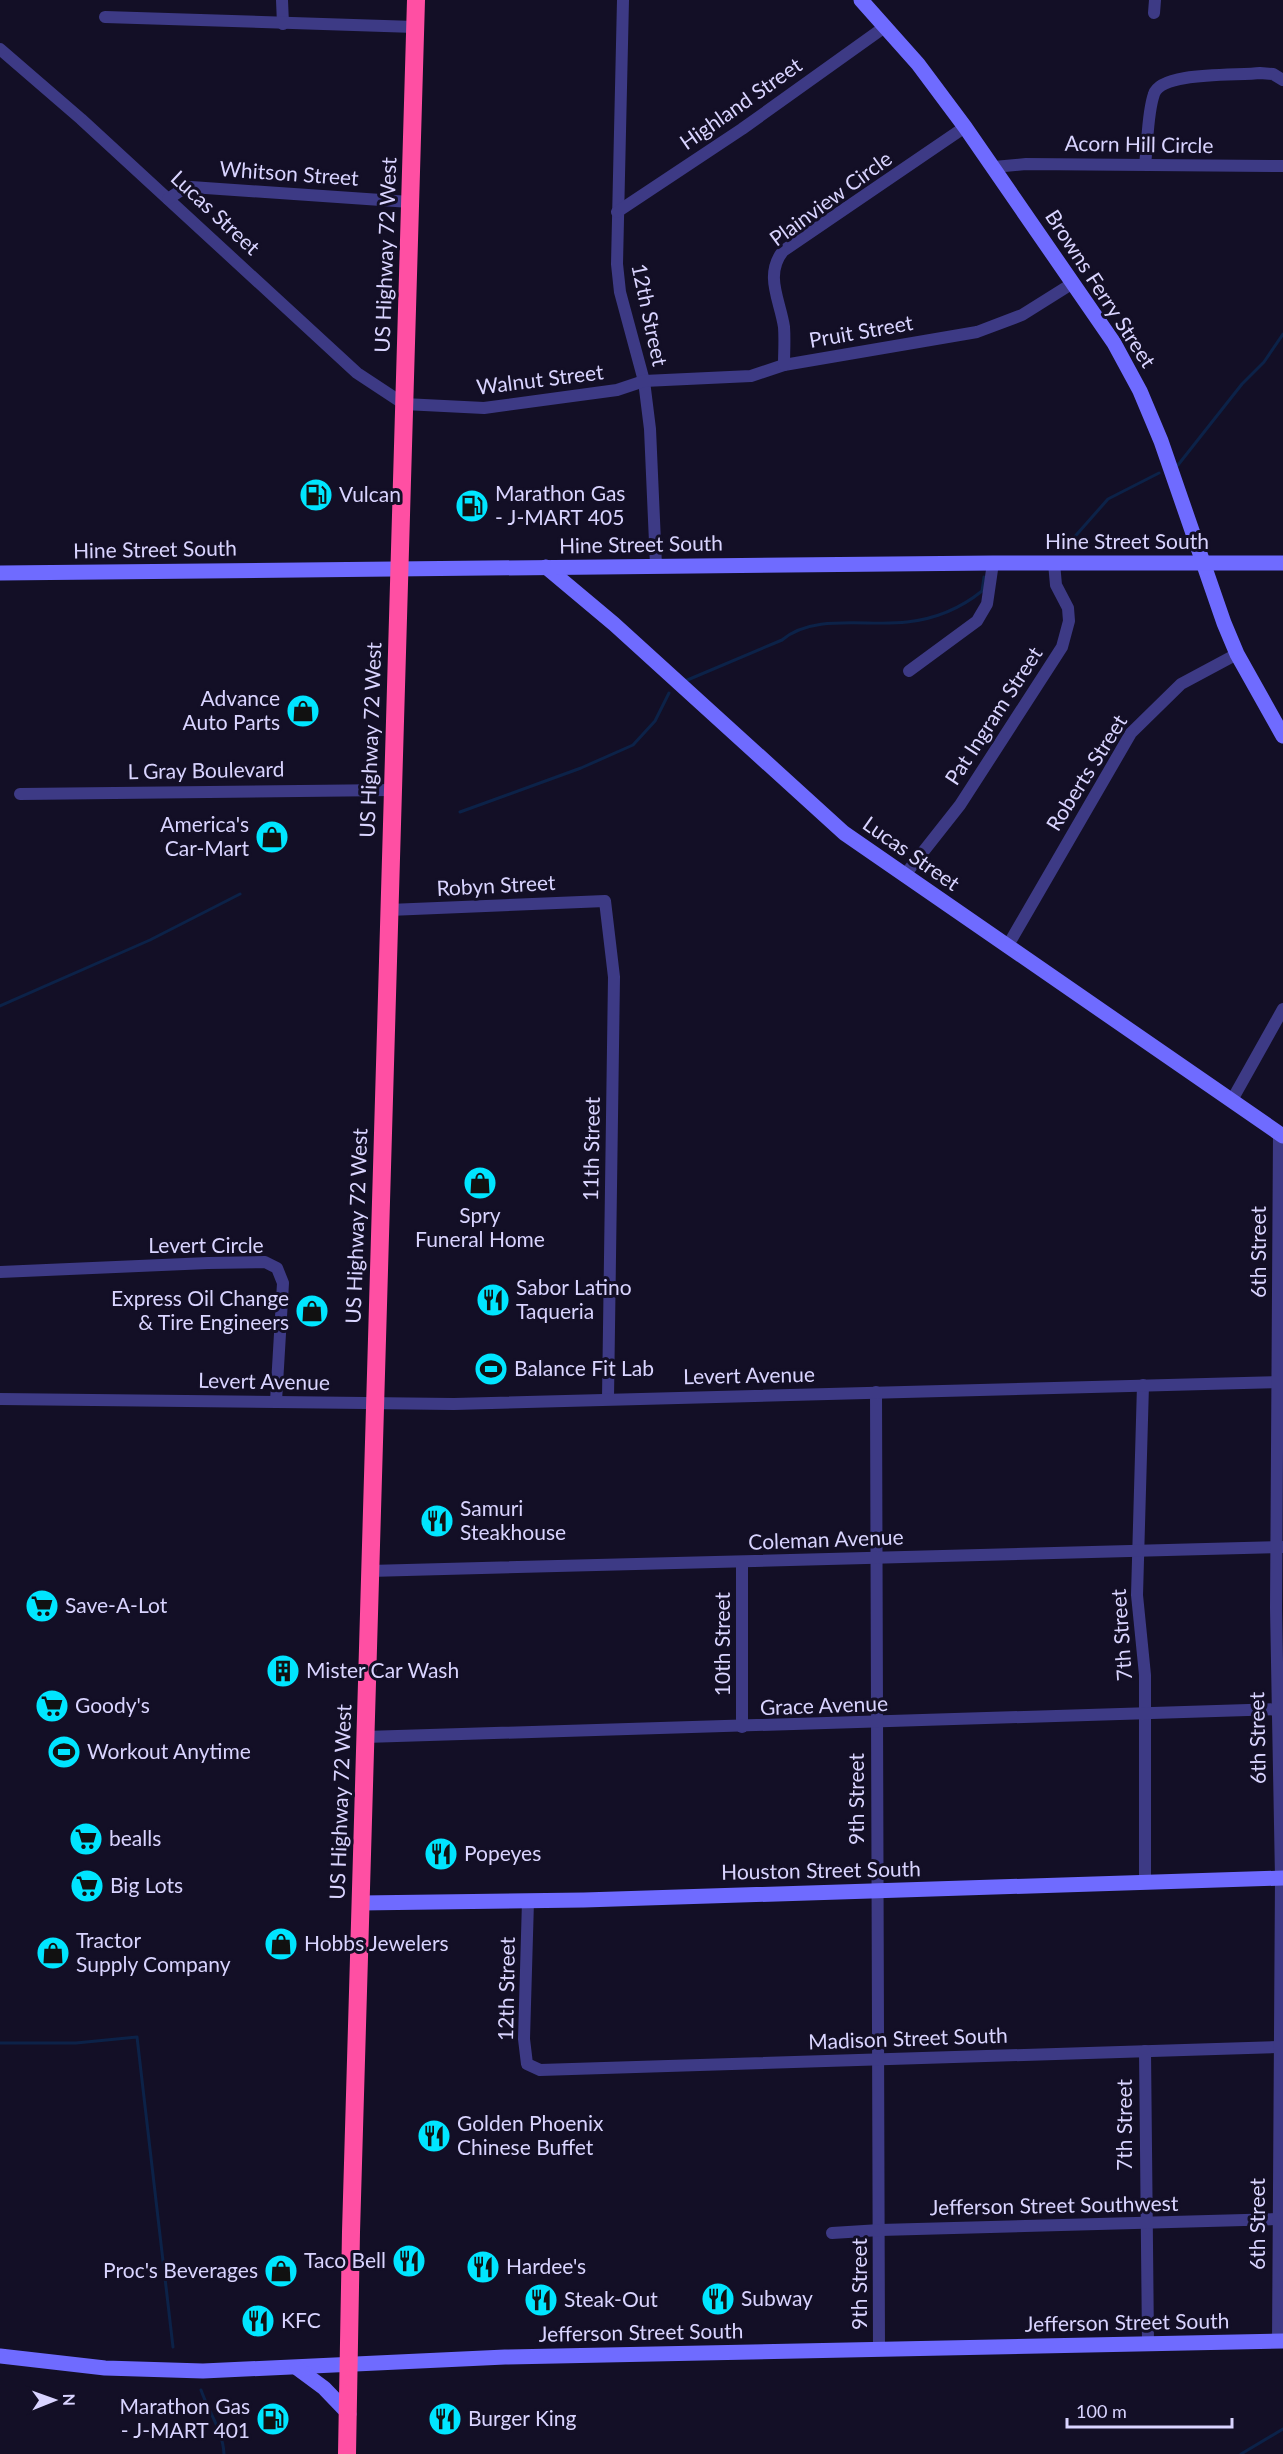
<svg xmlns="http://www.w3.org/2000/svg" width="1283" height="2454" viewBox="0 0 1283 2454" font-family="Lato,sans-serif">
	<style>
		.lines { fill: none; stroke-linecap: round; stroke-linejoin: round }
		.stream { stroke: #0c2248; stroke-width: 3 }
		.street { stroke: #3d3a85; stroke-width: 12 }
		.secondary { stroke: #6f6bff; stroke-width: 15 }
		.highway { stroke: #ff4fa3; stroke-width: 18 }
		.labels { text-anchor: middle; stroke-width: 6; stroke-linejoin: round; paint-order: stroke }
		.street-label { font-size: 21px; fill: #d9d4ff; stroke: #130f26 }
		.poi-label { font-size: 21px; fill: #d9d4ff; stroke: #130f26; text-anchor: start }
	</style>
	<rect width="100%" height="100%" fill="#130f26"/>
	<g class="lines">
		<!-- stream -->
		<g class="stream">
			<path d="M1178,465L1242,384L1264,362L1283,334"/>
			<path d="M1063,550L1108,499L1159,473"/>
			<path d="M685,681L782,640C814,613 868,627 907,622C935,619 961,608 982,591L984,577"/>
			<path d="M460,812L581,768L633,745L655,721L669,693"/>
			<path d="M0,1006L150,940L240,894"/>
			<path d="M0,2043H76L137,2037L173,2347"/>
			<path d="M201,2390C209,2413 223,2431 224,2454"/>
			<path d="M1241,2454L1283,2429"/>
		</g>
		<!-- street -->
		<g class="street">
			<path d="M282,0L283,24"/>
			<path d="M623,0L617,264L620,292L644,381L650,429L656,565"/>
			<path d="M1154,13L1155,0"/>
			<path d="M105,17L415,27"/>
			<path d="M0,49L81,119L357,373L404,404L484,408L617,390L644,381L751,376L784,365L977,332L1022,315L1073,283"/>
			<path d="M1145,164C1148,143 1147,114 1154,94C1161,71 1238,76 1260,73L1273,74L1283,80"/>
			<path d="M994,167L1026,164L1283,166"/>
			<path d="M168,199L180,191L191,187L410,202"/>
			<path d="M617,212L742,129L886,26"/>
			<path d="M784,365C784,353 785,340 784,327C780,300 764,275 783,251L965,127"/>
			<path d="M909,671L977,621L987,604L993,563"/>
			<path d="M20,794L392,790"/>
			<path d="M904,876L960,805L1062,647L1069,621L1068,608L1056,585L1054,563"/>
			<path d="M389,910L605,901L614,977L608,1398"/>
			<path d="M1007,947L1131,733L1181,684L1237,654"/>
			<path d="M1232,1100L1283,1009"/>
			<path d="M0,1272L208,1263L265,1262L277,1268L283,1283L276,1401"/>
			<path d="M1143,1385L1137,1595L1145,1675V1882"/>
			<path d="M876,1392L879,2349"/>
			<path d="M0,1399L454,1404L1283,1382"/>
			<path d="M369,1571L1283,1547"/>
			<path d="M742,1727V1562"/>
			<path d="M365,1737L1283,1709"/>
			<path d="M528,1901L524,2039L527,2064L540,2070L1278,2047"/>
			<path d="M1145,2051L1148,2343"/>
			<path d="M832,2233L880,2230L1278,2219"/>
			<path d="M1278,2342L1281,1878L1276,1608L1279,1133"/>
		</g>
		<!-- secondary -->
		<g class="secondary">
			<path d="M861,0L918,64L965,127L1114,343L1140,391L1161,441L1224,623L1237,654L1283,736"/>
			<path d="M546,567L614,624L844,833L1283,1136"/>
			<path d="M0,573L993,563H1283"/>
			<path d="M360,1903L584,1900L1283,1878"/>
			<path d="M0,2356L105,2368L203,2371L505,2357L1283,2341"/>
			<path d="M297,2368L324,2388L349,2414"/>
		</g>
		<!-- highway -->
		<path class="highway" d="M347,2454L351,2232L416,0"/>
	</g>
	<!-- icons -->
	<defs>
		<symbol id="fuel-disc" viewBox="-11 -11 22 22"><circle r="9.5" fill="#00e5ff" stroke="#130f26"/><path d="M-5.5-6h7V0h2V4h1.3V-2.5L3-4.5l.8-.8L6-3V5H2.5V1h-1V6h-7ZM-4.2-4.7v3.2H.2V-4.7Z" fill="#111"/></symbol>
		<symbol id="shop-disc" viewBox="-11 -11 22 22"><circle r="9.5" fill="#00e5ff" stroke="#130f26"/><path d="M-5-2.5h2.3a2.7 3.5 0 0 1 5.4 0H5L5.5 6h-11ZM-1.5-2.5h3a1.5 2.3 0 0 0-3 0Z" fill="#111"/></symbol>
		<symbol id="restaurant-disc" viewBox="-11 -11 22 22"><circle r="9.5" fill="#00e5ff" stroke="#130f26"/><path d="M-5-6h1v4h1v-4h1v4h1v-4h1v5L-1.5 .5V6h-2V.5L-5-1ZM5-6V6H3V1.5H1.5Q1.5-4 5-6Z" fill="#111"/></symbol>
		<symbol id="stadium-disc" viewBox="-11 -11 22 22"><circle r="9.5" fill="#00e5ff" stroke="#130f26"/><path d="M0-5a6.5 5 0 1 0 0 10a6.5 5 0 1 0 0-10ZM-3.5-1.8h7v3.6h-7Z" fill="#111"/></symbol>
		<symbol id="supermarket-disc" viewBox="-11 -11 22 22"><circle r="9.5" fill="#00e5ff" stroke="#130f26"/><path d="M-6-5.5h2.5l.6 2H6L4.5 2H-2.5L-4.4-4H-6ZM-1.5 3.2a1.3 1.3 0 1 0 .1 0ZM3 3.2a1.3 1.3 0 1 0 .1 0Z" fill="#111"/></symbol>
		<symbol id="building-disc" viewBox="-11 -11 22 22"><circle r="9.5" fill="#00e5ff" stroke="#130f26"/><path d="M-4-6H4V6H1V3H-1V6H-4ZM-2.5-4.3h1.7v1.8h-1.7ZM.8-4.3h1.7v1.8H.8ZM-2.5-1h1.7V.8h-1.7ZM.8-1h1.7V.8H.8Z" fill="#111"/></symbol>
	</defs>
	<g fill-rule="evenodd">
		<use href="#fuel-disc" x="297" y="476" width="38" height="38"/>
		<use href="#fuel-disc" x="453" y="487" width="38" height="38"/>
		<use href="#shop-disc" x="284" y="692" width="38" height="38"/>
		<use href="#shop-disc" x="253" y="818" width="38" height="38"/>
		<use href="#shop-disc" x="461" y="1164" width="38" height="38"/>
		<use href="#restaurant-disc" x="474" y="1281" width="38" height="38"/>
		<use href="#shop-disc" x="293" y="1292" width="38" height="38"/>
		<use href="#stadium-disc" x="472" y="1350" width="38" height="38"/>
		<use href="#restaurant-disc" x="418" y="1502" width="38" height="38"/>
		<use href="#supermarket-disc" x="23" y="1587" width="38" height="38"/>
		<use href="#building-disc" x="264" y="1652" width="38" height="38"/>
		<use href="#supermarket-disc" x="33" y="1687" width="38" height="38"/>
		<use href="#stadium-disc" x="45" y="1733" width="38" height="38"/>
		<use href="#supermarket-disc" x="67" y="1820" width="38" height="38"/>
		<use href="#restaurant-disc" x="422" y="1835" width="38" height="38"/>
		<use href="#supermarket-disc" x="68" y="1867" width="38" height="38"/>
		<use href="#shop-disc" x="262" y="1925" width="38" height="38"/>
		<use href="#shop-disc" x="34" y="1934" width="38" height="38"/>
		<use href="#restaurant-disc" x="415" y="2117" width="38" height="38"/>
		<use href="#restaurant-disc" x="390" y="2242" width="38" height="38"/>
		<use href="#restaurant-disc" x="464" y="2248" width="38" height="38"/>
		<use href="#shop-disc" x="262" y="2252" width="38" height="38"/>
		<use href="#restaurant-disc" x="699" y="2280" width="38" height="38"/>
		<use href="#restaurant-disc" x="522" y="2281" width="38" height="38"/>
		<use href="#restaurant-disc" x="239" y="2302" width="38" height="38"/>
		<use href="#fuel-disc" x="254" y="2400" width="38" height="38"/>
		<use href="#restaurant-disc" x="426" y="2400" width="38" height="38"/>
	</g>
	<g class="labels">
		<!-- street labels -->
		<g class="street-label">
			<text transform="translate(741 104) rotate(-35)" y="7">Highland Street</text>
			<text transform="translate(1139 145) rotate(1)" y="7">Acorn Hill Circle</text>
			<text transform="translate(289 174) rotate(4)" y="7">Whitson Street</text>
			<text transform="translate(831 199) rotate(-36)" y="7">Plainview Circle</text>
			<text transform="translate(215 213) rotate(43)" y="7">Lucas Street</text>
			<text transform="translate(386 255) rotate(-88)" y="7">US Highway 72 West</text>
			<text transform="translate(1100 289) rotate(57)" y="7">Browns Ferry Street</text>
			<text transform="translate(649 315) rotate(78)" y="7">12th Street</text>
			<text transform="translate(861 332) rotate(-10)" y="7">Pruit Street</text>
			<text transform="translate(540 380) rotate(-7)" y="7">Walnut Street</text>
			<text x="1127" y="549">Hine Street South</text>
			<text transform="translate(641 545) rotate(-1)" y="7">Hine Street South</text>
			<text transform="translate(155 550) rotate(-1)" y="7">Hine Street South</text>
			<text transform="translate(994 716) rotate(-57)" y="7">Pat Ingram Street</text>
			<text transform="translate(371 740) rotate(-88)" y="7">US Highway 72 West</text>
			<text transform="translate(206 771) rotate(-1)" y="7">L Gray Boulevard</text>
			<text transform="translate(1087 773) rotate(-58)" y="7">Roberts Street</text>
			<text transform="translate(911 854) rotate(35)" y="7">Lucas Street</text>
			<text transform="translate(496 886) rotate(-3)" y="7">Robyn Street</text>
			<text transform="translate(592 1149) rotate(-89)" y="7">11th Street</text>
			<text transform="translate(357 1226) rotate(-88)" y="7">US Highway 72 West</text>
			<text x="206" y="1253">Levert Circle</text>
			<text transform="translate(1259 1252) rotate(-90)" y="7">6th Street</text>
			<text transform="translate(749 1376) rotate(-1)" y="7">Levert Avenue</text>
			<text transform="translate(264 1382) rotate(1)" y="7">Levert Avenue</text>
			<text transform="translate(826 1540) rotate(-2)" y="7">Coleman Avenue</text>
			<text transform="translate(1122 1635) rotate(-94)" y="7">7th Street</text>
			<text transform="translate(723 1644) rotate(-90)" y="7">10th Street</text>
			<text transform="translate(824 1706) rotate(-2)" y="7">Grace Avenue</text>
			<text transform="translate(1258 1738) rotate(-91)" y="7">6th Street</text>
			<text transform="translate(857 1799) rotate(-90)" y="7">9th Street</text>
			<text transform="translate(341 1802) rotate(-88)" y="7">US Highway 72 West</text>
			<text transform="translate(821 1871) rotate(-1)" y="7">Houston Street South</text>
			<text transform="translate(507 1989) rotate(-89)" y="7">12th Street</text>
			<text transform="translate(908 2039) rotate(-2)" y="7">Madison Street South</text>
			<text transform="translate(1125 2125) rotate(-90)" y="7">7th Street</text>
			<text transform="translate(1054 2206) rotate(-1)" y="7">Jefferson Street Southwest</text>
			<text transform="translate(1258 2224) rotate(-90)" y="7">6th Street</text>
			<text transform="translate(860 2284) rotate(-90)" y="7">9th Street</text>
			<text transform="translate(1127 2323) rotate(-1)" y="7">Jefferson Street South</text>
			<text transform="translate(641 2333) rotate(-1)" y="7">Jefferson Street South</text>
		</g>
		<!-- poi labels -->
		<g class="poi-label">
			<text x="495" y="501">Marathon Gas<tspan x="495" dy="24">- J-MART 405</tspan></text>
			<text x="339" y="502">Vulcan</text>
			<text x="280" y="706" text-anchor="end">Advance<tspan x="280" dy="24">Auto Parts</tspan></text>
			<text x="249" y="832" text-anchor="end">America's<tspan x="249" dy="24">Car-Mart</tspan></text>
			<text x="480" y="1223" text-anchor="middle">Spry<tspan x="480" dy="24">Funeral Home</tspan></text>
			<text x="516" y="1295">Sabor Latino<tspan x="516" dy="24">Taqueria</tspan></text>
			<text x="289" y="1306" text-anchor="end">Express Oil Change<tspan x="289" dy="24">&amp; Tire Engineers</tspan></text>
			<text x="514" y="1376">Balance Fit Lab</text>
			<text x="460" y="1516">Samuri<tspan x="460" dy="24">Steakhouse</tspan></text>
			<text x="65" y="1613">Save-A-Lot</text>
			<text x="306" y="1678">Mister Car Wash</text>
			<text x="75" y="1713">Goody's</text>
			<text x="87" y="1759">Workout Anytime</text>
			<text x="109" y="1846">bealls</text>
			<text x="464" y="1861">Popeyes</text>
			<text x="110" y="1893">Big Lots</text>
			<text x="76" y="1948">Tractor<tspan x="76" dy="24">Supply Company</tspan></text>
			<text x="304" y="1951">Hobbs Jewelers</text>
			<text x="457" y="2131">Golden Phoenix<tspan x="457" dy="24">Chinese Buffet</tspan></text>
			<text x="386" y="2268" text-anchor="end">Taco Bell</text>
			<text x="506" y="2274">Hardee's</text>
			<text x="258" y="2278" text-anchor="end">Proc's Beverages</text>
			<text x="741" y="2306">Subway</text>
			<text x="564" y="2307">Steak-Out</text>
			<text x="281" y="2328">KFC</text>
			<text x="250" y="2414" text-anchor="end">Marathon Gas<tspan x="250" dy="24">- J-MART 401</tspan></text>
			<text x="468" y="2426">Burger King</text>
		</g>
	</g>
	<!-- north arrow -->
	<g transform="translate(54 2400) rotate(89)" stroke="#130f26" stroke-width="4.5" paint-order="stroke">
	<path d="M0-4.5L10 22L0 15L-10 22Z" fill="#d9d4ff"/>
	<text y="-9" font-size="16" font-weight="bold" text-anchor="middle" fill="#d9d4ff">N</text>
	</g>
	<!-- scale -->
	<path d="M1067 2418v9h165v-9" fill="none" stroke="#d9d4ff" stroke-width="3"/>
	<text x="1076" y="2418" font-size="18" fill="#d9d4ff" stroke="#130f26" stroke-width="4.5" paint-order="stroke">100 m</text>
</svg>
